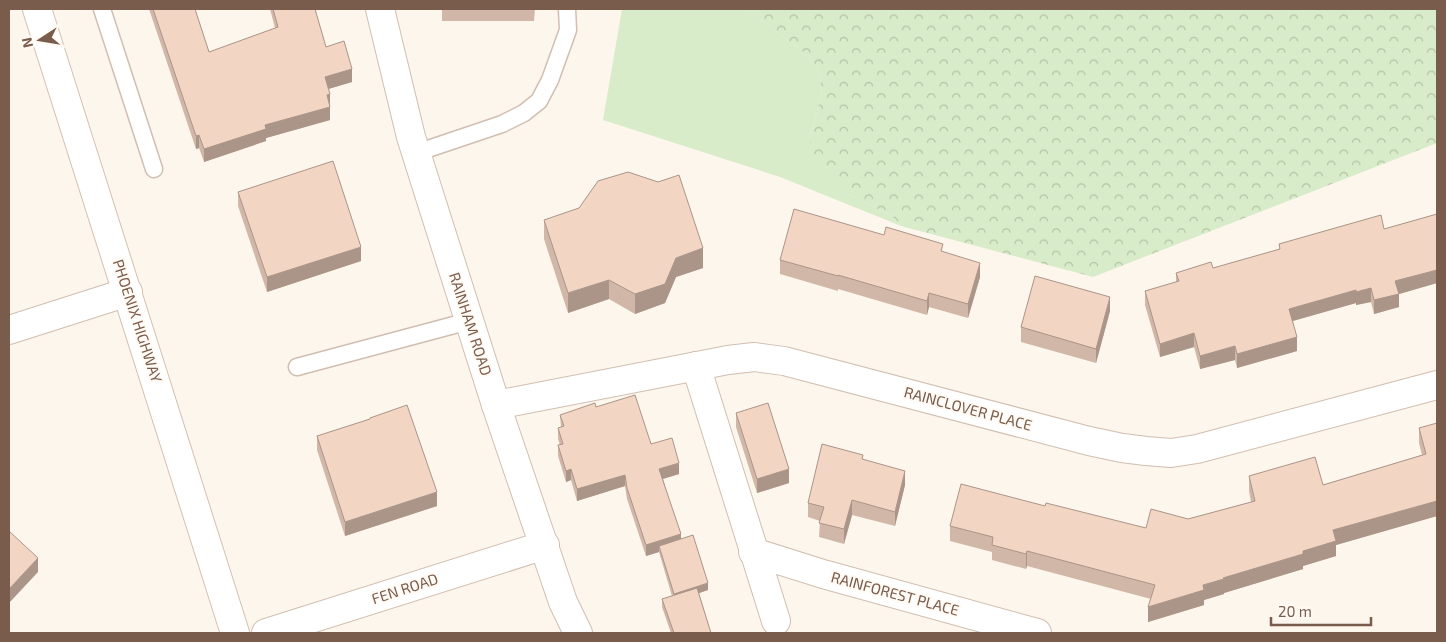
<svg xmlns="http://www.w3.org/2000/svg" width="1446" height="642" viewBox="0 0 1446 642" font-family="'Exo 2',sans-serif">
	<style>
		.green { fill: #d8ecc9 }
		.forest { fill: url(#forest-crowns) }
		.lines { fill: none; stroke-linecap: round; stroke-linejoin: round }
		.service-casing { stroke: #d1beb0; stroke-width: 19 }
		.minor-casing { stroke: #d1beb0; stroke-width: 30 }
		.secondary-casing { stroke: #d6c0b0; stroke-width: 30 }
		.service { stroke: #fff; stroke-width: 16 }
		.minor { stroke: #fff; stroke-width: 28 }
		.secondary { stroke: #fff; stroke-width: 28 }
		.wall { fill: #d1b7a8 }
		.shaded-wall { fill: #aa9588 }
		.building { fill: #f3d5c3; stroke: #aa9588 }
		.labels { text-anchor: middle; stroke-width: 4; stroke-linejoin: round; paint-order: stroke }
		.street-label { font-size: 15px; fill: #7a5c4d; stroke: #fffaf3 }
	</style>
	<defs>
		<pattern id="forest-crowns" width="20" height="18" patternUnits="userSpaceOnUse" patternTransform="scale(1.25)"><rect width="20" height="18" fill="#d8ecc9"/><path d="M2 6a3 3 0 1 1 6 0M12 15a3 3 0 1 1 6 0" fill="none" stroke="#b4c2a5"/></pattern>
	</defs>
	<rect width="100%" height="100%" fill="#fdf6ec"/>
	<!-- green -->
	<path class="green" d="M622,9H746L802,51L819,69L822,92L810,138L849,195L892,216L901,226L780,177L603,120Z"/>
	<!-- forest -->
	<path class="forest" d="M746,9H1437V143L1093,277L901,226L892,216L849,195L821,172L811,150L810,138L822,92L819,69L802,51Z"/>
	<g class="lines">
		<defs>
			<g id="service">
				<path d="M102,9L154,169"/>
				<path d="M416,153L502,124L524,113L539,101L550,80L568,30L567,9"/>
				<path d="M297,367L469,321"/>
			</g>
			<g id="minor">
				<path d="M380,9L411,137L496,405L563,602L578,633"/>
				<path d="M9,330L128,292"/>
				<path d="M696,366L776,621"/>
				<path d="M496,405L728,360L754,357L784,361L1089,441L1122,448L1146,451L1171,453L1197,449L1437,385"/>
				<path d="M753,552L823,574L1037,633"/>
				<path d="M266,633L545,545"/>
			</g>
			<path id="secondary" d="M37,9L235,633"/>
		</defs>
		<!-- service casing -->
		<use href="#service" class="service-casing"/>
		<!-- minor casing -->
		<use href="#minor" class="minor-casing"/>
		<!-- secondary casing -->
		<use href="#secondary" class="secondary-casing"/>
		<!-- service -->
		<use href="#service" class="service"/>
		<!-- minor -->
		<use href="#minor" class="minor"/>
		<!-- secondary -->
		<use href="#secondary" class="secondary"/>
	</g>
	<!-- wall -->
	<g class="wall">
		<path d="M149,9H195L209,52L275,28L270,9H315L326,47L352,82L328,89L330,94V120L266,138V141L204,162L199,148L196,149Z"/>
		<path d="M442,9H535L534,21H442Z"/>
		<path d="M238,192L361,261L267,292L238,206Z"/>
		<path d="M1437,214V283L1399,294V307L1374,314L1371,302L1356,305V303L1293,321L1297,351L1237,368L1235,360L1200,369L1194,347L1160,357L1145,305V291L1176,282V273L1213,268L1279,250V244L1384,229Z"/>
		<path d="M544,220L703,268L676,277L665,303L635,314L609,299L568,313L544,239Z"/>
		<path d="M943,252L980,277L968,318L929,307L927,315L838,289V291L780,274V260Z"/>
		<path d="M1110,311L1096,363L1021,342V327Z"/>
		<path d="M596,407L651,444L679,474L663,479L681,539L708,590L699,593L711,633H671L662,607V599L672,596L659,552L646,556L627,499L625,486L577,501L571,480L566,482L558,456V445H560L558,439V428L561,427L560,415Z"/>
		<path d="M736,413L789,483L757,493L736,427Z"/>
		<path d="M1437,423V516L1336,545V556L1303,566V569L1224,593V594L1204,600V605L1148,622L1151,599L1027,566L1026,569L992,560V552L950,541V526L1045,506L1146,528L1188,519L1251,502L1249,491V476L1323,485L1422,455L1419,443V428Z"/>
		<path d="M317,436L437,506L345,536L317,450Z"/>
		<path d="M863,460L905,485L895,526L852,515L844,544L819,537L820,521L808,517V503Z"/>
	</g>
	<!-- shaded-wall -->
	<g class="shaded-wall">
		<path d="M352,69V82L325,90V77Z"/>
		<path d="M330,94V107L327,95Z"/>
		<path d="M330,107V120L266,138V141L204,162V149L265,125Z"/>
		<path d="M199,135V148L196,149V136Z"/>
		<path d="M361,247V261L267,292V277Z"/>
		<path d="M703,248V268L676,277L665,303L635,314V294L676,258Z"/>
		<path d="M980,263V277L968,318V304Z"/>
		<path d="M1437,270V283L1399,294V307L1374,314V300L1395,281Z"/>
		<path d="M609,280V299L568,313V293Z"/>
		<path d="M1371,288V302L1356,305V292Z"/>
		<path d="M1356,290V303L1289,322V309Z"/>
		<path d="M929,293V307L927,315V301Z"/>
		<path d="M1110,297V311L1096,363V349Z"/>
		<path d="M1194,333V347L1160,357V344Z"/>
		<path d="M1297,337V351L1237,368V354Z"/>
		<path d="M1235,346V360L1200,369V356Z"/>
		<path d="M679,463V474L659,480V469Z"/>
		<path d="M571,469V480L566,482V471Z"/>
		<path d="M789,469V483L757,493V479Z"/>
		<path d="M905,471V485L895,526V512Z"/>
		<path d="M625,475V486L577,501V489Z"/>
		<path d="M437,492V506L345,536V522Z"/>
		<path d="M852,500V515L844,544V529Z"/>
		<path d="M1437,501V516L1336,545V556L1303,566V569L1224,593V594L1204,600V605L1148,622V607L1223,578L1303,551L1333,530Z"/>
		<path d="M681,534V545L659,546V552L646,556V545Z"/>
		<path d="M1027,551V566L1026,569V554Z"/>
		<path d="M38,558V572L9,603V589Z"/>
		<path d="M708,583V590L674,602V594Z"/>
	</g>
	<!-- building -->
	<g class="building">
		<path d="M153,9H195L209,52L278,27L273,9H315L326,47L344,41L352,69L325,77L330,94L327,95L330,107L265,125L266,129L204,149L199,135L196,136Z"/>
		<path d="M333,161L361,247L267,277L238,192Z"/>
		<path d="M628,172L658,182L679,175L703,248L676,258L665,284L635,294L609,280L568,293L544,220L579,208L598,181Z"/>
		<path d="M794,209L884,235L886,227L943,244L941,251L980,263L968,304L929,293L927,301L838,275V276L780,260Z"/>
		<path d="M1437,214V270L1395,281L1399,294L1374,300L1371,288L1356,292V290L1289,309L1297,337L1237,354L1235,346L1200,356L1194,333L1160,344L1145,291L1179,281L1176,273L1211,262L1213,268L1280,249L1279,244L1381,215L1384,229Z"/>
		<path d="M1035,276L1110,297L1096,349L1021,327Z"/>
		<path d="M635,395L651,444L672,438L679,463L659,469L681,534L646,545L627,488L625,475L577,489L571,469L566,471L558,445L563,444L558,428L564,426L560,415L595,403L596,407Z"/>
		<path d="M768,403L789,469L757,479L736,413Z"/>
		<path d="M407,405L437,492L345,522L317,436L370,419V418Z"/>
		<path d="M1437,423V501L1333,530L1336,541L1303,551V554L1223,578L1224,579L1203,585L1204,590L1148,607L1155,585L1027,551L1026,554L992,545L993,537L950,526L961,484L1045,506L1046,503L1146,528L1151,509L1188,519L1255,501L1249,476L1315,457L1323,485L1426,454L1419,428Z"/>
		<path d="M822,444L863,455L862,459L905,471L895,512L852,500L844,529L819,523L824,507L808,503Z"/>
		<path d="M9,531L38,558L9,589Z"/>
		<path d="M693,535L708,583L674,594L659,546Z"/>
		<path d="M697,588L711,633H674L662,599Z"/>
	</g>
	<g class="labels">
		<!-- street labels -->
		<g class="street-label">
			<text transform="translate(137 321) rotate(72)" y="5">PHOENIX HIGHWAY</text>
			<text transform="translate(470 324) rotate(72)" y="5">RAINHAM ROAD</text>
			<text transform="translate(968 409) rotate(15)" y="5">RAINCLOVER PLACE</text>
			<text transform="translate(405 589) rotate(-18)" y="5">FEN ROAD</text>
			<text transform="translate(895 594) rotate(15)" y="5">RAINFOREST PLACE</text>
		</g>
	</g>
	<!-- border -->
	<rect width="1446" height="642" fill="none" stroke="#7a5c4d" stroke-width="20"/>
	<!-- north arrow -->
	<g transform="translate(40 40) rotate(258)" stroke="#fffaf3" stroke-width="4" paint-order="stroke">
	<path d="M0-4L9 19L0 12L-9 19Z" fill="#7a5c4d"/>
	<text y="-8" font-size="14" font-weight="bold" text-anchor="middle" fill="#7a5c4d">N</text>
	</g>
	<!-- scale -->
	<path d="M1271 617v8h100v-8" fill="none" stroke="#7a5c4d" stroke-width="2.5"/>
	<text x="1278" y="617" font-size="15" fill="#7a5c4d" stroke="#fffaf3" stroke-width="4" paint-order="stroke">20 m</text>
</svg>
